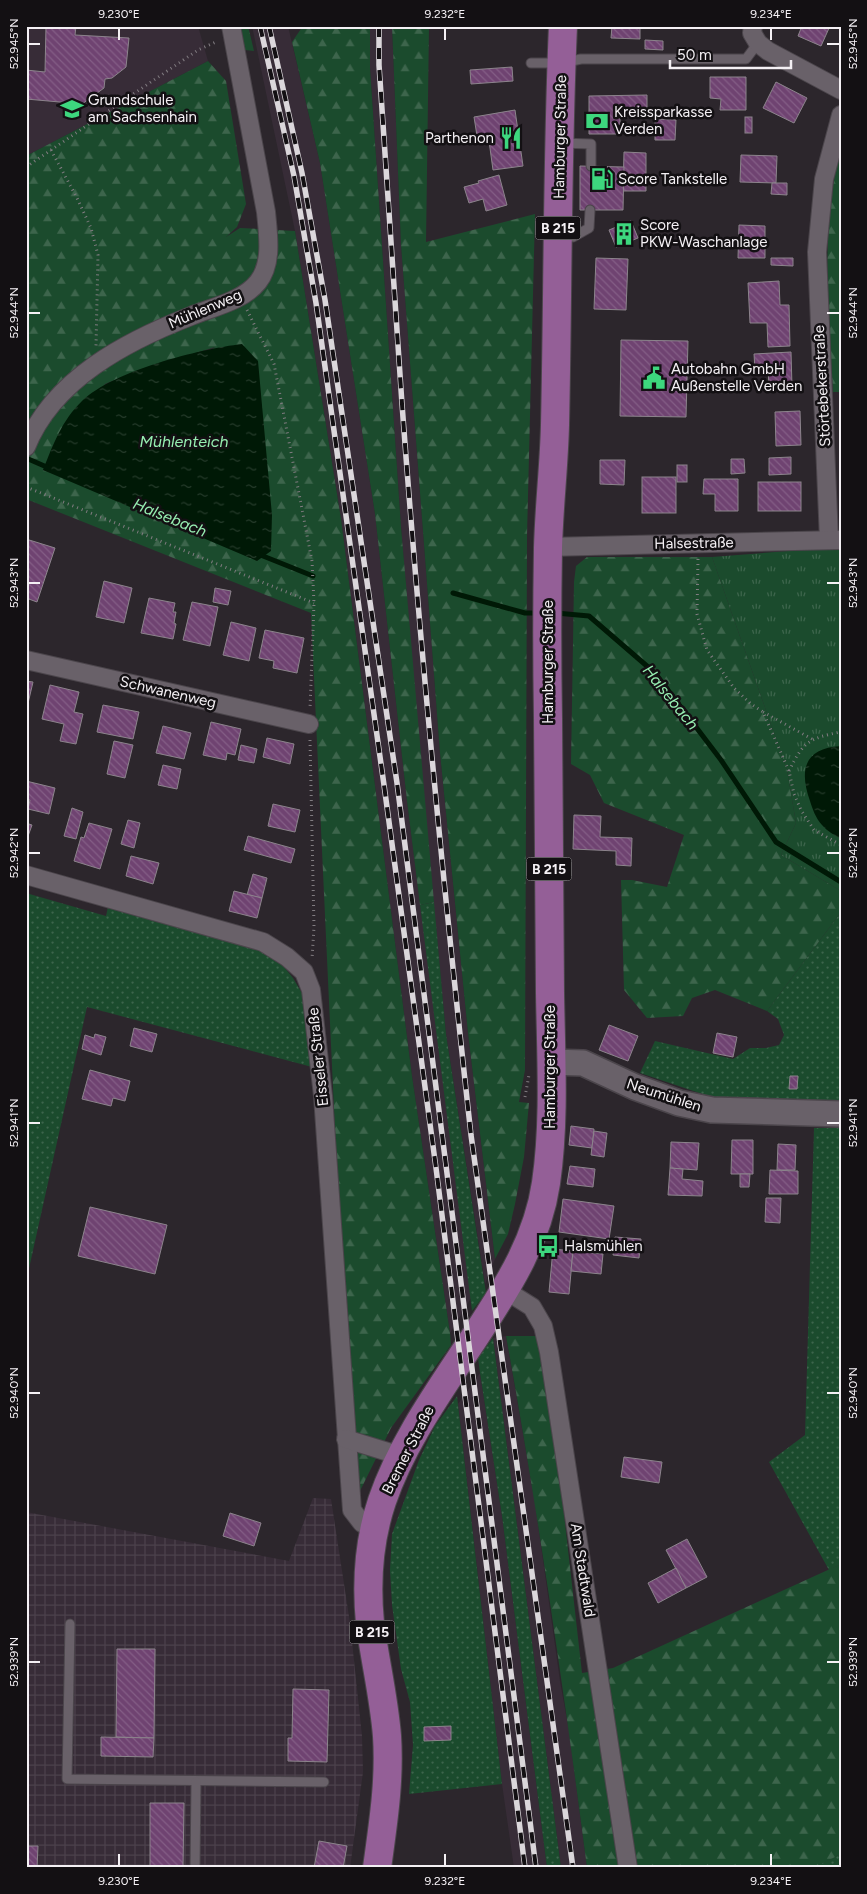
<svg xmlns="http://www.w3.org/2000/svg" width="867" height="1894" viewBox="0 0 867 1894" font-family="Figtree,sans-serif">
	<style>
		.built { fill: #372c37 }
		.industrial { fill: url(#industrial-grid) }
		.grass { fill: url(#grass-dots) }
		.forest { fill: url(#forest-firs); fill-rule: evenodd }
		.park { fill: url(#park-tufts) }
		.water { fill: url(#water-ripples) }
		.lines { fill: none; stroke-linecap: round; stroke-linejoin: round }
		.stream { stroke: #001906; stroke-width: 5 }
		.building { fill: url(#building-back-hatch); stroke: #8c848c }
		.lane-casing { stroke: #4b454b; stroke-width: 11 }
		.street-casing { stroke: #4b454b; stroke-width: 20 }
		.secondary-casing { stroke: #4b454b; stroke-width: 28 }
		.primary-casing { stroke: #4b454b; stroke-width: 30 }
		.path { stroke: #817c81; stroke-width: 3; stroke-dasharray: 1 4; stroke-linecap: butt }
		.lane { stroke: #696169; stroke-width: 9 }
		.street { stroke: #696169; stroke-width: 18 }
		.secondary { stroke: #696169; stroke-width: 25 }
		.primary { stroke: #945f97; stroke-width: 28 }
		.rail-casing { stroke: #dbd7db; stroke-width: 5.5 }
		.rail { stroke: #131013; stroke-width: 4; stroke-dasharray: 11; stroke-linecap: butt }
		.ticks { fill: none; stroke: #f4f0f4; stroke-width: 2 }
		.labels { text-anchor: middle; stroke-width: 5; stroke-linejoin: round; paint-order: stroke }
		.shield { fill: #131013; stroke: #b0adb0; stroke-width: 1 }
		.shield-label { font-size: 14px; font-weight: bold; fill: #f4f0f4 }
		.poi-label { font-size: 15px; fill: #f4f0f4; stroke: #131013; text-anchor: start }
		.street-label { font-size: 15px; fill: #f4f0f4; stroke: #131013 }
		.water-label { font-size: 16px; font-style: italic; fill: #97efb2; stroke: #131013 }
		.neatline { fill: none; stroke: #f4f0f4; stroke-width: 2 }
		.ticks-label { font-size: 12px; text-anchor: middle; fill: #f4f0f4 }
	</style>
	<defs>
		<pattern id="industrial-grid" width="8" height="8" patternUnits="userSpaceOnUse" patternTransform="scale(1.25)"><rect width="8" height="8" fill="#372c37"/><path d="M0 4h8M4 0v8" fill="none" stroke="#4b414b"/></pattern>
		<pattern id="grass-dots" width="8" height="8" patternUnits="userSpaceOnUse" patternTransform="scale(1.25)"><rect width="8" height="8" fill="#1b4b2d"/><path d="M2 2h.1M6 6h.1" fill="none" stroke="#3d654c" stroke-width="1.8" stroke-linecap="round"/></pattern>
		<pattern id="forest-firs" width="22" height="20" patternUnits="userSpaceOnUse" patternTransform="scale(1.25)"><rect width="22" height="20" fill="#1b4b2d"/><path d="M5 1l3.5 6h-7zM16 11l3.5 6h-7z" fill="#3d654c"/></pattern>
		<pattern id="park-tufts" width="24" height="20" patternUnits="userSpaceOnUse" patternTransform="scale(1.25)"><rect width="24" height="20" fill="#1b4b2d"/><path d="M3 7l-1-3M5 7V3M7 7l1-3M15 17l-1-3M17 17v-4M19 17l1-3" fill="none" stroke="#3d654c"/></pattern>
		<pattern id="water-ripples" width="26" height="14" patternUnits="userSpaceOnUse" patternTransform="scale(1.25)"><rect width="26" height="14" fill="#001906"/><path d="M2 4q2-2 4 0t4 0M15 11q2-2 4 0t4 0" fill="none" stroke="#263b2b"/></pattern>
		<pattern id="building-back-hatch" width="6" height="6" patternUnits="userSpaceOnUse" patternTransform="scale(1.25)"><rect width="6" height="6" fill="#6f4371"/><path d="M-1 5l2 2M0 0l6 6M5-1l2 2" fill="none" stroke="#845e86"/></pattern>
	</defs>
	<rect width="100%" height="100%" fill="#2c262c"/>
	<!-- built -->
	<g class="built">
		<path d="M26,26H198L208,61L26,156Z"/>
		<path d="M252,26H288L320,163L375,514L407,801L471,1298L450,1333L412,1076L341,519L295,231Z"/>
		<path d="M370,26H392L401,245L440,753L468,1033L495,1259L485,1284L446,1034L420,758L401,527L370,68Z"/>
		<path d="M506,1336L535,1503L560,1681L569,1731L587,1868H561L493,1338Z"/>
		<path d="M480,1373L502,1516L547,1868H514L502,1784L458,1404Z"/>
	</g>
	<!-- industrial -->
	<path class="industrial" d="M313,1498L331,1499L350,1623L362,1736L363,1772L350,1868H26V1512L289,1561Z"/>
	<!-- grass -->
	<g class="grass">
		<path d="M26,893L106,916L108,907L260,950L274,959L284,967L293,978L303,995L312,1067L87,1007L26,1282Z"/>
		<path d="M434,902L446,1034L486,1293L472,1311L420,905Z"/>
		<path d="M841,912V1109L729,1103L640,1073L655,1041L733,1059L750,1048H766L779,1045L784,1035L778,1019L767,1011Z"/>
		<path d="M814,1128H841V1564L829,1570L769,1462L805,1435Z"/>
		<path d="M493,1338L561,1868H547L502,1516L480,1373L478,1358Z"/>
		<path d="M457,1396L502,1784L409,1794L413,1745L410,1702L401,1669L392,1605L390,1570L392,1534L419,1460L435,1426Z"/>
		<path d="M841,1854V1868H812Z"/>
	</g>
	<!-- forest -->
	<g class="forest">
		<path d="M238,26H248L254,51L245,50Z"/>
		<path d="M303,26H370V68L401,527L434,902L420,905L407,801L375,514L320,163L292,42Z"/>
		<path d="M392,26H429L426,242L535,214L527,536L525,1070L519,1102L529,1103L524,1157L515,1204L508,1234L495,1259L468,1033L440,753L401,245Z"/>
		<path d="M208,61L226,81L246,204L237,227L226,237L240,228L295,231L341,519L412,1076L450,1333L451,1345L391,1428L359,1493L341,1260L311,613L26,499V156ZM215,347L60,476L43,470L105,384L135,372Z"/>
		<path d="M841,150V392H833C829,326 823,260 832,195C834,179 836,164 841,150Z"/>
		<path d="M587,557H712L787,770L796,823L781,855L841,891V912L767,1011L715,990L692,998L683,1016L647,1018L624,990L621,880H632L667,887L684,835L604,803L590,775L571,764L574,582L576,566Z"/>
		<path d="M506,1336H537L550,1391L582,1673L613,1668L841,1564V1854L813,1868H587C564,1690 538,1513 506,1336Z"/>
	</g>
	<!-- park -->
	<path class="park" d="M841,547V891L781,855L796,823L787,770L712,557Z"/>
	<!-- water -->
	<g class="water">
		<path d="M242,344L258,361L272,515L271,551L257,561L43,470C53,445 62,420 82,401C113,371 199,349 242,344Z"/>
		<path d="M841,746V839C834,835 827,831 822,825C816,819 812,808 810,801C799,770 804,748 841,746Z"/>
	</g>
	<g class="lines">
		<!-- stream -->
		<g class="stream">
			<path d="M26,458L49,468"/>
			<path d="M258,554L313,576"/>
			<path d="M453,593L525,613H540"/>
			<path d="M556,613L589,616L655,673L721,760L776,842L841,882"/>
		</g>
	</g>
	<!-- building -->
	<g class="building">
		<path d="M46,26H76L75,35L129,38L126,67L112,78L105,79L104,88L82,104L26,99V70L45,72Z"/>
		<path d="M612,26H664V28L640,27V39L611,38Z"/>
		<path d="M802,26H830L821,46L798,36Z"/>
		<path d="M645,40L663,41V50L645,49Z"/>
		<path d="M512,67L513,81L471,84L470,70Z"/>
		<path d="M710,77H746V110H720L721,99L710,98Z"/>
		<path d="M776,82L807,98L794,123L763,108Z"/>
		<path d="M647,95V117H620V134H589V96Z"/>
		<path d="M515,110L523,166L493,170L489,141L478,142L474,117Z"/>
		<rect x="745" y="117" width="7" height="16"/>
		<path d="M655,119L676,120L675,140H655Z"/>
		<path d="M624,152L646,153V191H623Z"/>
		<path d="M741,155L777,156L776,183L740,182Z"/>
		<path d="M580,166L624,167L623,210H580Z"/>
		<path d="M499,175L507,205L486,211L483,199L469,203L464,187L479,183L478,181Z"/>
		<path d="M772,183H787V195L771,194Z"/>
		<path d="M631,221L638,238L616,247L609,230Z"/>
		<path d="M739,225L765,226V258H738Z"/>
		<path d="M596,258L628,259L626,310L594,309Z"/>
		<path d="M771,258H793V266L771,265Z"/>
		<path d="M779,281L780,305H789L790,346L768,347L767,323H750L748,283Z"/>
		<path d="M621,340L688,341L686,417L620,416Z"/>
		<path d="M791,352L792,387H769L768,369L755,370L754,354Z"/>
		<path d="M800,411L801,445L776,446L775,412Z"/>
		<path d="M791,457V474L769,475V458Z"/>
		<path d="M731,459H744L745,473L731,474Z"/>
		<path d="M600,460H625L624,485L600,484Z"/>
		<rect x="677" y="465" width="10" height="17"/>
		<rect x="642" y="477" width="34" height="36"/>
		<path d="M704,479H738V511H715V494H703Z"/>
		<rect x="758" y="482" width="43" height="29"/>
		<path d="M26,539L55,548L37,602L26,598Z"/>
		<path d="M104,581L132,588L124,623L96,617Z"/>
		<path d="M215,588L231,591L228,605L213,602Z"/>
		<path d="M149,598L175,603L173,612H176L174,623L176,624L173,639L141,633Z"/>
		<path d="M192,602L218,607L210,646L183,640Z"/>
		<path d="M231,622L256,628L249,661L223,655Z"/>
		<path d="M265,630L304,638L297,673L273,668L274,661L259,658Z"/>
		<path d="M26,681L33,682L26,712Z"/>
		<path d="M50,685L79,692L74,712L83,714L76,744L60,741L64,724L42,719Z"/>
		<path d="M103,705L139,712L133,739L97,732Z"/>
		<path d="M211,722L241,729L235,755L227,753L226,760L203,755Z"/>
		<path d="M163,726L191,733L184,759L156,753Z"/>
		<path d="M267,738L294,744L290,764L263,757Z"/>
		<path d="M114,741L133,745L125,778L107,774Z"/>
		<path d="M241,745L257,749L254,763L238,760Z"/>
		<path d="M163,765L181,769L177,789L158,785Z"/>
		<path d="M26,781L55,788L49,814L28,809L30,800L26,799Z"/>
		<path d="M273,804L300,810L295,832L268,826Z"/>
		<path d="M72,808L83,812L76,839L64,836Z"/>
		<path d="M574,815L601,816L600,837L632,838L631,866L616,865V851L573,849Z"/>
		<path d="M128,820L140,823L134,848L121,844Z"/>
		<path d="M26,823L32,825L27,839H26Z"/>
		<path d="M89,823L112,829L100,869L74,861L81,837L84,838Z"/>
		<path d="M248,836L295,849L291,863L244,850Z"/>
		<path d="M131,856L159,863L153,884L126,876Z"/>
		<path d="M253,874L267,878L262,898L247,895Z"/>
		<path d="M234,891L262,898L257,918L229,911Z"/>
		<path d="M609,1025L638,1036L628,1061L599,1050Z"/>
		<path d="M134,1028L157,1034L152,1052L130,1046Z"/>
		<path d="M717,1033L737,1037L733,1057L713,1053Z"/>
		<path d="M95,1034L106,1037L101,1055L82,1049L85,1035L94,1038Z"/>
		<path d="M90,1070L130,1081L125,1101L113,1098L111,1106L82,1099Z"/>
		<path d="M790,1076H798L797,1089H789Z"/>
		<path d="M571,1126L594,1129L592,1148L569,1145Z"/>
		<path d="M594,1131L607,1133L604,1157L591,1155Z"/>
		<path d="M732,1140H753V1174H731Z"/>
		<path d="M671,1142L699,1143L697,1170L670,1168Z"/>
		<path d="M778,1144L796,1145L795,1170H777Z"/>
		<path d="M570,1166L595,1169L593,1187L567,1184Z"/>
		<path d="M670,1168L683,1169L682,1179L703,1181L702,1196L668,1195Z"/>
		<path d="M770,1170L798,1171V1194H769Z"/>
		<path d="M740,1174H750L749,1187H740Z"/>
		<path d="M766,1198H781L780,1223L765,1222Z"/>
		<path d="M563,1199L614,1206L609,1239L559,1232Z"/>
		<path d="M90,1207L167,1225L155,1274L78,1256Z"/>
		<path d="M615,1237L641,1239L639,1258L613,1255Z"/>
		<path d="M553,1249L573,1251L569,1294L549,1292Z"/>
		<path d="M573,1251L603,1254L601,1274L571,1271Z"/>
		<path d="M624,1457L662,1462L659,1483L621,1477Z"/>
		<path d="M230,1513L261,1523L254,1546L223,1536Z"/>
		<path d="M687,1539L707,1577L686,1588L666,1550Z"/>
		<path d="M676,1568L686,1588L658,1603L648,1583Z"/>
		<path d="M117,1649H155L154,1738L116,1737Z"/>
		<path d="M293,1689L329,1690L327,1762L288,1761V1738H292Z"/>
		<path d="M451,1726V1740L424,1741V1727Z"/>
		<path d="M101,1737L154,1738L153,1757L101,1756Z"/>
		<path d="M150,1803H184L183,1868H150Z"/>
		<path d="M319,1841L347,1846L343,1868H314Z"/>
		<path d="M26,1846H38L37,1868H26Z"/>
	</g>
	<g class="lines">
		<defs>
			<g id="lane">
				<path d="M531,63H562L581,59H746L758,43"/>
				<path d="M561,143L591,144V166"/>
				<path d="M561,236L573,237L589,228L590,210"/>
				<path d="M70,1624L67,1779L324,1782"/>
				<path d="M195,1868L196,1782"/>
			</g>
			<g id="street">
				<path d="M753,26L752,33L758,43L768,51L841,90"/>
				<path d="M26,447C53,379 127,341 191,316C213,307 243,301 258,282C273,263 268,234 266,212L231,26"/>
				<path d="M829,540L817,252L824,179L841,115"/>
				<path d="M548,547L840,540"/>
				<path d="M26,660L309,724"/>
				<path d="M26,875L263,942L287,957L304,972L311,990L323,1096L352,1510L362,1523L374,1529"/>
				<path d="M505,1290L532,1307L543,1326L549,1352L628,1868"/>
				<path d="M346,1439L401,1456"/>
			</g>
			<path id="secondary" d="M551,1062L583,1063L635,1087L679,1103L712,1110L841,1114"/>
			<path id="primary" d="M377,1868C383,1824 390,1781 387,1736C384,1698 375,1661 370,1623C366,1582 369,1540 382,1501C403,1439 445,1383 480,1329C510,1283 538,1238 546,1183C555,1121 551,1056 550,993C549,902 548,810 548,718C547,662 547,604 548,548C549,507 554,466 555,425C558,292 557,159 563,26"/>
		</defs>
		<!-- lane casing -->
		<use href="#lane" class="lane-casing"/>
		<!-- street casing -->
		<use href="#street" class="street-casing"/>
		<!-- secondary casing -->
		<use href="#secondary" class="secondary-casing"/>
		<!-- primary casing -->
		<use href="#primary" class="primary-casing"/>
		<!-- path -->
		<g class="path">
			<path d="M51,150L77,198L91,228L98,255L96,346"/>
			<path d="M26,167L198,50L218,41"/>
			<path d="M247,310L274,364L312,561L314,603L310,709"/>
			<path d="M26,487L314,603"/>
			<path d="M698,559L697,614L707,650L734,688L751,704L763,712L789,771L794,794L801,810L814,830L841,845"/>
			<path d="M763,712L812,739"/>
			<path d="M310,740L314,927L312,959"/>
			<path d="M789,771C803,742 809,738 841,732"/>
			<path d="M525,1097L529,1075"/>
		</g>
		<!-- lane -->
		<use href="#lane" class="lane"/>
		<!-- street -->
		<use href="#street" class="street"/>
		<!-- secondary -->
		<use href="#secondary" class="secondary"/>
		<!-- primary -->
		<use href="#primary" class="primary"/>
		<defs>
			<g id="rail">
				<path d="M260,26L294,176L316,303L384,785L436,1168L525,1868"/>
				<path d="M269,26L302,173L325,300L397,783L536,1868"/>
				<path d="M379,26V65C387,178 394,291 402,404C420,648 444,892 471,1135L573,1868"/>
			</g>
		</defs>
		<!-- rail casing -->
		<use href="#rail" class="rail-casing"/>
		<!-- rail -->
		<use href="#rail" class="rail"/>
	</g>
	<!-- ticks -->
	<path class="ticks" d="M119,28V40M445,28V40M771,28V40M28,44H40M827,44H840M28,313H40M827,313H840M28,583H40M827,583H840M28,853H40M827,853H840M28,1123H40M827,1123H840M28,1393H40M827,1393H840M28,1662H40M827,1662H840M119,1854V1866M445,1854V1866M771,1854V1866"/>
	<!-- icons -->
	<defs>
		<symbol id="school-bare" viewBox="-9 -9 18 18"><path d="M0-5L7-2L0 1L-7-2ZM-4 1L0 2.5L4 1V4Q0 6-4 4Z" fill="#3dd77e" stroke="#131013" stroke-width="2.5" paint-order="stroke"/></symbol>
		<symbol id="bank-bare" viewBox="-9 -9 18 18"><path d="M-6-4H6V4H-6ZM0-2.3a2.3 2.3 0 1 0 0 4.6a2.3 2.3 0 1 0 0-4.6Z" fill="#3dd77e" stroke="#131013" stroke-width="2.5" paint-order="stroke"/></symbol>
		<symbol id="restaurant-bare" viewBox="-9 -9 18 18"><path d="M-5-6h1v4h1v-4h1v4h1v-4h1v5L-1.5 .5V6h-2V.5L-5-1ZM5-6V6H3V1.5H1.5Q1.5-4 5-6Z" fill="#3dd77e" stroke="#131013" stroke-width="2.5" paint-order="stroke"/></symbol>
		<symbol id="fuel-bare" viewBox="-9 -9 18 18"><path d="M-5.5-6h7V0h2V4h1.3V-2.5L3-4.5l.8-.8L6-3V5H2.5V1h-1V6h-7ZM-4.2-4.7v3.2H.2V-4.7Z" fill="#3dd77e" stroke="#131013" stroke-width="2.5" paint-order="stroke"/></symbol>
		<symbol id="building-bare" viewBox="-9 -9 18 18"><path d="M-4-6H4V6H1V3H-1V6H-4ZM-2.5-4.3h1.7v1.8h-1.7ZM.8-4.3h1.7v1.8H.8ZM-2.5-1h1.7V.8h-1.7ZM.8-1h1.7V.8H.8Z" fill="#3dd77e" stroke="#131013" stroke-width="2.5" paint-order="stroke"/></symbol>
		<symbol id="civic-bare" viewBox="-9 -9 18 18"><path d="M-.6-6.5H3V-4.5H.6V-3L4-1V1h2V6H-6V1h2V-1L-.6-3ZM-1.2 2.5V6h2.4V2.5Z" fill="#3dd77e" stroke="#131013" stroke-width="2.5" paint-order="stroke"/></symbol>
		<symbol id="bus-bare" viewBox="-9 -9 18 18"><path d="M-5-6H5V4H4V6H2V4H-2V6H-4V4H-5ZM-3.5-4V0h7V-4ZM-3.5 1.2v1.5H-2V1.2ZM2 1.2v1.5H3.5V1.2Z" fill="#3dd77e" stroke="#131013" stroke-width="2.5" paint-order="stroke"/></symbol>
	</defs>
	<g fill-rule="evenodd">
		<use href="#school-bare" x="56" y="93" width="32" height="32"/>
		<use href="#bank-bare" x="581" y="105" width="32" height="32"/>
		<use href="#restaurant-bare" x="495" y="122" width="32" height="32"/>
		<use href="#fuel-bare" x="586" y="163" width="32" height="32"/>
		<use href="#building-bare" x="608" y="218" width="32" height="32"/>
		<use href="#civic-bare" x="638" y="362" width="32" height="32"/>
		<use href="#bus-bare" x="532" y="1230" width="32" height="32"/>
	</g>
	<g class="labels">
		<!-- shield labels -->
		<g class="shield">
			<rect x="535.5" y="216.5" width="45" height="23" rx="4"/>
			<rect x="526.5" y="857.5" width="45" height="23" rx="4"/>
			<rect x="349.5" y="1620.5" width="45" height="23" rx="4"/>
		</g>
		<g class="shield-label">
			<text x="558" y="233">B 215</text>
			<text x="549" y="874">B 215</text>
			<text x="372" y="1637">B 215</text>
		</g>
		<!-- poi labels -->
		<g class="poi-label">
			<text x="88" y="105">Grundschule<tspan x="88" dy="17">am Sachsenhain</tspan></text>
			<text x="614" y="117">Kreissparkasse<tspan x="614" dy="17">Verden</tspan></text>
			<text x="494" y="143" text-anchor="end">Parthenon</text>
			<text x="618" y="184">Score Tankstelle</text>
			<text x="640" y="230">Score<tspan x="640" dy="17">PKW-Waschanlage</tspan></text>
			<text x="671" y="374">Autobahn GmbH<tspan x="671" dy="17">Außenstelle Verden</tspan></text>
			<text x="564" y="1251">Halsmühlen</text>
		</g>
		<!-- street labels -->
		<g class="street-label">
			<text transform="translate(560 137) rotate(-89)" y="5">Hamburger Straße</text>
			<text transform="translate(205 309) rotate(-23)" y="5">Mühlenweg</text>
			<text transform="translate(822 386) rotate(-93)" y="5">Störtebekerstraße</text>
			<text transform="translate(694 543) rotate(-1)" y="5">Halsestraße</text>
			<text transform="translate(548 662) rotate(-90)" y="5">Hamburger Straße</text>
			<text transform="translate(168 692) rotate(13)" y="5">Schwanenweg</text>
			<text transform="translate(318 1057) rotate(-96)" y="5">Eisseler Straße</text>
			<text transform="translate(550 1067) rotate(-90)" y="5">Hamburger Straße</text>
			<text transform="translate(664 1095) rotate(18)" y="5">Neumühlen</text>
			<text transform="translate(408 1450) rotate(-63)" y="5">Bremer Straße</text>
			<text transform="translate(583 1570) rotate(81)" y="5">Am Stadtwald</text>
		</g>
		<!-- water labels -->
		<g class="water-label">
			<text x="184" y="447">Mühlenteich</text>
			<text transform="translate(170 517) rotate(22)" y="6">Halsebach</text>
			<text transform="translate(671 697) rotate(51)" y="6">Halsebach</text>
		</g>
	</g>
	<!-- border -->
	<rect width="867" height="1894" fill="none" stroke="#131013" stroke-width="55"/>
	<!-- scale -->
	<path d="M670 60v8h121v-8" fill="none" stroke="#f4f0f4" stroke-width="2.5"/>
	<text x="677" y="60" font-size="15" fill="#f4f0f4" stroke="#131013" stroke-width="4" paint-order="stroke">50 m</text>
	<rect x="28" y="28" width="812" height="1838" class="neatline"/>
	<g class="ticks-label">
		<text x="119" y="18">9.230°E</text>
		<text x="445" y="18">9.232°E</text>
		<text x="771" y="18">9.234°E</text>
		<text transform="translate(14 44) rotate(-90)" y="4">52.945°N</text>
		<text transform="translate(853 44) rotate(-90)" y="4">52.945°N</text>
		<text transform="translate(14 313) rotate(-90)" y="4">52.944°N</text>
		<text transform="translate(853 313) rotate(-90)" y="4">52.944°N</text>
		<text transform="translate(14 583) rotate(-90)" y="4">52.943°N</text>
		<text transform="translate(853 583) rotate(-90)" y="4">52.943°N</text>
		<text transform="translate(14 853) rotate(-90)" y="4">52.942°N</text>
		<text transform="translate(853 853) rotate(-90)" y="4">52.942°N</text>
		<text transform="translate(14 1123) rotate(-90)" y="4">52.941°N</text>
		<text transform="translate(853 1123) rotate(-90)" y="4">52.941°N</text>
		<text transform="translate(14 1393) rotate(-90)" y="4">52.940°N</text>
		<text transform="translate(853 1393) rotate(-90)" y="4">52.940°N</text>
		<text transform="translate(14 1662) rotate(-90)" y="4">52.939°N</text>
		<text transform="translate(853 1662) rotate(-90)" y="4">52.939°N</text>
		<text x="119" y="1885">9.230°E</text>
		<text x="445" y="1885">9.232°E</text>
		<text x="771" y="1885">9.234°E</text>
	</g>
</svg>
